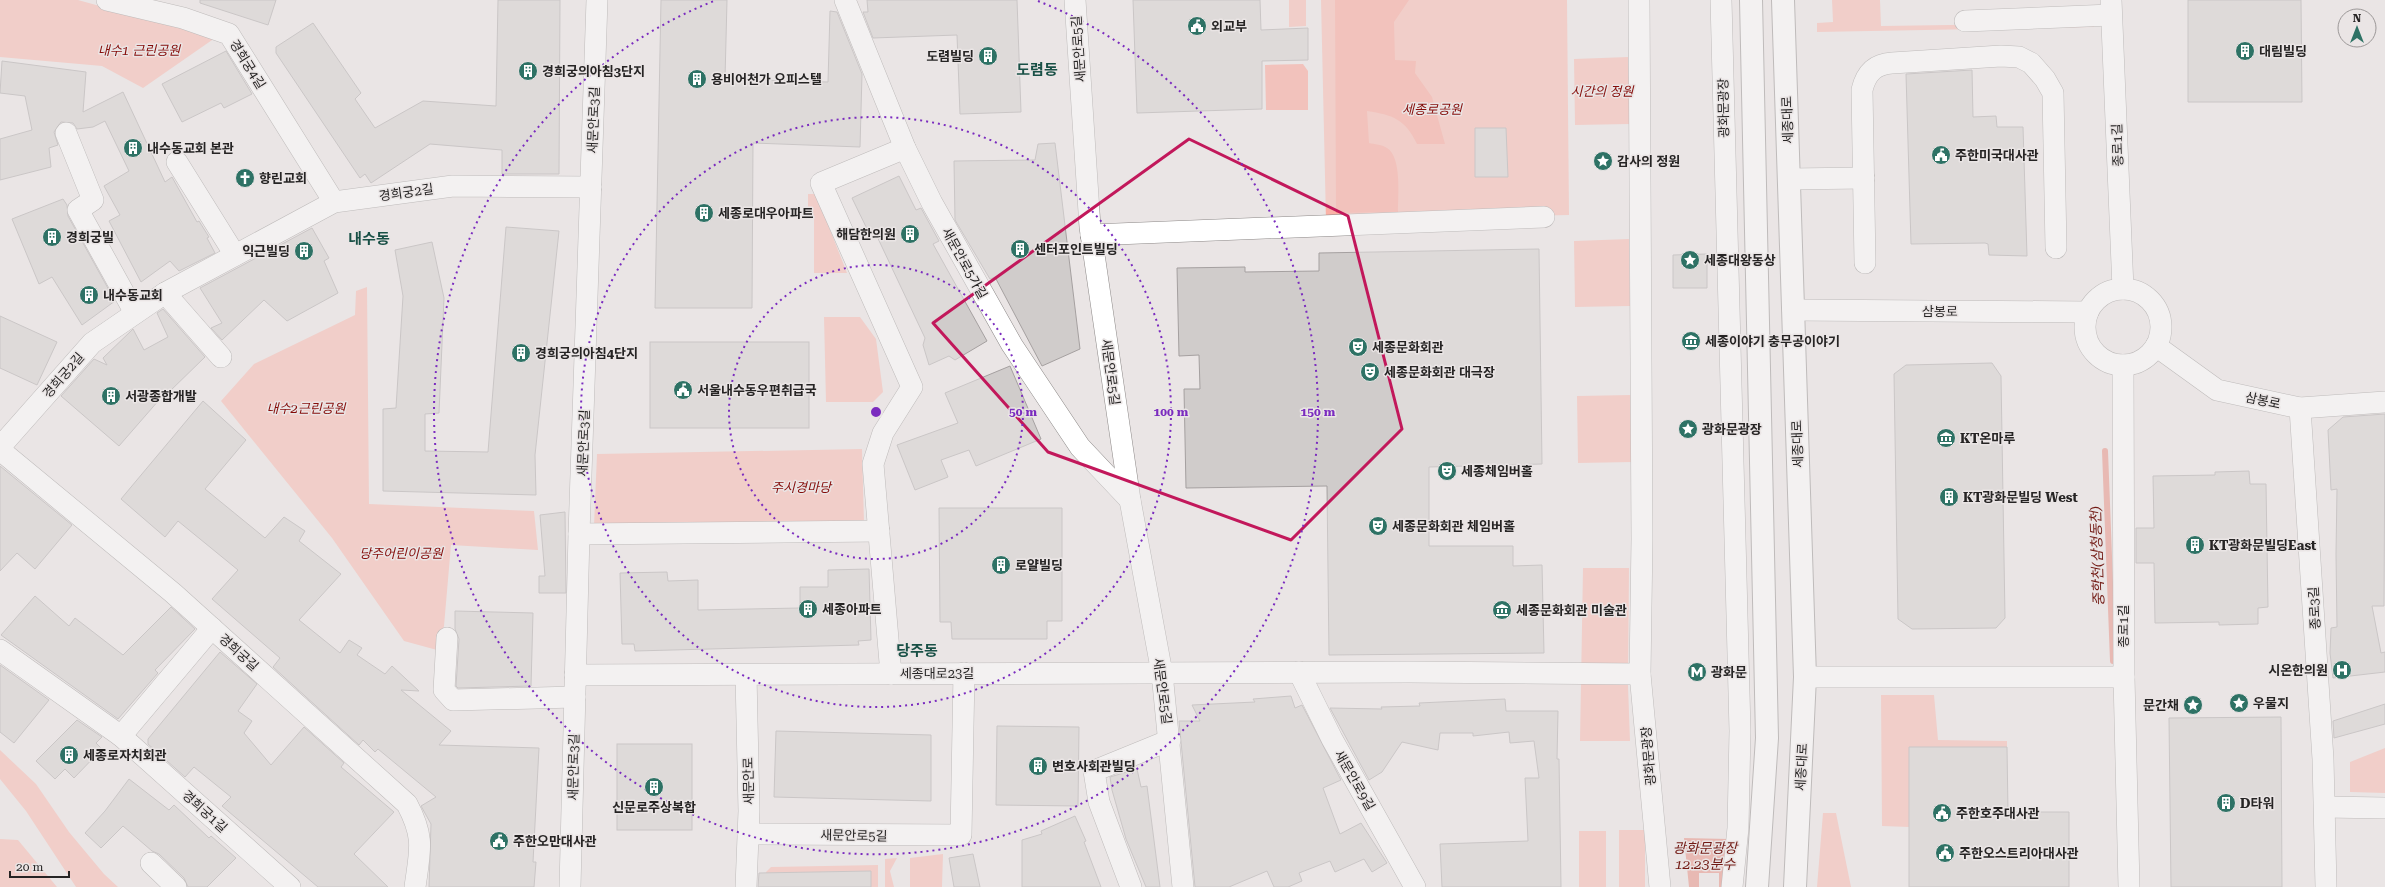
<svg xmlns="http://www.w3.org/2000/svg" width="2385" height="887" viewBox="0 0 2385 887" font-family="'Roboto Serif','Noto Sans KR',serif">
	<style>
		.green { fill: #fab2a7 }
		.forest { fill: #fc988a }
		.water { fill: #e68476 }
		.lines { fill: none; stroke-linecap: round; stroke-linejoin: round }
		.stream { stroke: #e68476; stroke-width: 6 }
		.building { fill: #d0cccb; stroke: #a5a0a0 }
		.minor-casing { stroke: #8c8887; stroke-width: 22 }
		.major-casing { stroke: #8c8887; stroke-width: 24 }
		.minor { stroke: #fff; stroke-width: 21 }
		.major { stroke: #fff; stroke-width: 22 }
		.marked { fill: none; stroke: #c2185b; stroke-width: 3; stroke-linejoin: round }
		.ring { fill: none; stroke: #7b2cbf; stroke-width: 2; stroke-dasharray: 2 4 }
		.labels { text-anchor: middle; stroke-width: 3; stroke-linejoin: round; paint-order: stroke }
		.poi-label { font-size: 13px; font-weight: bold; fill: #262424; stroke: #eae5e5; text-anchor: start }
		.street-label { font-size: 13px; fill: #262424; stroke: #eae5e5 }
		.park-label { font-size: 13px; font-style: italic; fill: #850c09; stroke: #eae5e5 }
		.water-label { font-size: 14px; font-style: italic; fill: #721a14; stroke: #eae5e5 }
		.quarter-label { font-size: 15px; font-weight: bold; fill: #195046; stroke: #eae5e5 }
		.centre { fill: #7b2cbf; stroke: #eae5e5; stroke-width: 2 }
		.ring-label { font-size: 12px; text-anchor: middle; font-weight: bold; fill: #7b2cbf; stroke: #eae5e5; stroke-width: 3; stroke-linejoin: round; paint-order: stroke }
	</style>
	<rect width="100%" height="100%" fill="#eae5e5"/>
	<!-- green -->
	<g class="green">
		<path d="M0,0H78L215,38L143,88L102,66L0,57Z"/>
		<path d="M1289,0H1306V26L1289,27Z"/>
		<path d="M1321,0H1567L1569,215L1326,221Z"/>
		<path d="M1832,0H1880L1881,26L2094,23V27L1817,32V23L1833,22Z"/>
		<path d="M1628,57L1630,124L1575,125L1574,59Z"/>
		<path d="M808,194H816L847,273H814V217L808,216Z"/>
		<path d="M1629,239L1630,306L1575,307L1574,241Z"/>
		<path d="M367,287L369,504L534,511L538,550L451,545L444,626L437,650L404,641L332,538L221,401L254,364L355,315L356,291Z"/>
		<path d="M824,317H860L876,339L883,392L873,402H826Z"/>
		<path d="M1631,395L1633,462L1578,463L1577,396Z"/>
		<path d="M862,449L864,523L594,526L597,454Z"/>
		<path d="M1583,568H1629L1628,685L1630,741H1580Z"/>
		<path d="M1881,695H1934L1938,740L2007,741V747H1909V827L1882,826Z"/>
		<path d="M2385,748V793L2350,792V762Z"/>
		<path d="M0,750L36,784L69,832L104,874L118,887H76L26,811L0,779Z"/>
		<path d="M1823,813H1836L1851,887H1817Z"/>
		<rect x="1619" y="830" width="26" height="57"/>
		<rect x="1579" y="831" width="27" height="56"/>
		<path d="M0,839L18,840L57,887H0Z"/>
		<path d="M943,854L942,887H910V858Z"/>
		<path d="M897,858L890,871L894,887H885V859Z"/>
		<path d="M878,865V887H871L870,871L771,873L766,887V872L771,867Z"/>
	</g>
	<!-- forest -->
	<g class="forest">
		<path d="M1335,0H1409L1394,22L1395,60L1416,61L1415,73L1432,97L1445,144H1417C1405,119 1393,115 1367,111L1369,143C1374,144 1383,145 1387,148C1402,157 1398,197 1398,212L1336,213Z"/>
		<path d="M1303,64L1308,71V110H1266L1265,65Z"/>
	</g>
	<!-- water -->
	<path class="water" d="M1684,838L1729,839L1724,887H1719V873H1699V887H1689Z"/>
	<g class="lines">
		<!-- stream -->
		<path class="stream" d="M2105,451L2113,661"/>
	</g>
	<!-- building -->
	<g class="building">
		<path d="M200,0H276L268,25L200,3Z"/>
		<path d="M498,0H560L559,174H502V150L430,144L371,183L365,174L360,178L276,53V47L313,23L361,93L355,99L375,128L423,101L496,106Z"/>
		<path d="M661,0H727L725,79L828,82L830,11L837,12L862,74L860,147L753,143L752,308H655Z"/>
		<path d="M867,0H1017L1021,112L960,114L957,35L873,38L863,12H868Z"/>
		<path d="M1133,0H1260L1261,30L1308,28V60L1262,61V109L1137,113Z"/>
		<path d="M2188,0H2301L2302,102H2188Z"/>
		<path d="M226,51L252,94L224,108L221,103L182,122L162,84Z"/>
		<path d="M2,61L86,72L83,112L123,92L165,182L172,177L197,222L199,221L209,237L207,238L215,253L179,271L170,261L141,282L109,221L120,215L104,186L129,171L105,121L93,127L77,129L73,123L61,122L54,132L58,145L49,148L51,167L0,180V139L32,130L25,96L0,93Z"/>
		<path d="M1972,70L1973,117L1996,116L1997,127H2023L2027,256L1989,255L1988,244L1985,243L1911,244L1906,74Z"/>
		<path d="M1475,128H1506L1508,177H1475Z"/>
		<path d="M1055,143L1080,349L1042,366L995,277L990,279L955,220L954,161L1035,160L1038,144Z"/>
		<path d="M899,176L916,210L921,208L939,241L933,244L987,341L955,360L949,356L929,365L923,345L925,338L874,230L869,233L852,198Z"/>
		<path d="M63,199L67,205L68,216L115,301L82,325L52,277L39,284L12,219Z"/>
		<path d="M506,227L559,231L535,455L536,495L383,491V409L396,408L403,296L395,250L432,242L444,298L439,413L425,414V451L488,452Z"/>
		<path d="M312,228L329,258L324,261L338,293L287,321L264,300L222,340L211,328L222,323L200,288Z"/>
		<path d="M1539,249L1542,464L1429,467V546H1513V566L1542,565L1544,653L1329,655L1327,486L1186,488L1184,389H1200L1199,355L1179,356L1177,268L1245,267V272L1319,271V253Z"/>
		<path d="M1707,254V288H1673V255Z"/>
		<path d="M163,309L205,357L168,393L166,392L119,446L61,396L94,359L107,365L103,358L133,329L144,350L168,337L157,313Z"/>
		<path d="M0,316L57,342L37,385L0,368Z"/>
		<rect x="650" y="342" width="159" height="86"/>
		<path d="M1992,363L2001,376L2005,618L1996,628L1912,629L1898,619L1894,374L1906,365Z"/>
		<path d="M1010,366L1041,439L976,466L969,450L941,460L948,477L915,490L897,445L958,423L945,393Z"/>
		<path d="M203,401L246,440L205,489L265,538L284,517L305,531L299,541L341,574L299,620L340,653L349,640L362,648L357,655L385,674L392,666L419,691L401,690L451,731L439,745L539,748L533,862H536L534,887H429L431,824L421,806L436,797L378,749L375,752L363,740L359,745L273,667L280,658L212,599L238,570L178,521L165,537L121,499Z"/>
		<path d="M2385,414L2384,606H2372L2381,653L2385,652V672L2333,678L2330,653L2331,628L2337,627L2336,554L2337,489L2331,490L2328,430L2343,417Z"/>
		<path d="M0,466L72,525L35,569L17,553L0,571Z"/>
		<path d="M2249,471L2250,484H2266L2268,607L2258,608V624L2219,625V622L2155,623L2154,563H2136V528H2154L2153,476L2215,475V472Z"/>
		<path d="M939,508H1062V621H1047V639H952L951,622H940Z"/>
		<path d="M565,512L566,593H539V576H545L540,515Z"/>
		<path d="M869,569L871,640L858,641L859,645L635,651L634,644H622L620,573L667,572L668,581L698,580V610L800,608V587H828V570Z"/>
		<path d="M35,596L69,626L75,618L123,655L171,607L195,629L155,670L158,673L118,719L1,635Z"/>
		<path d="M455,611L533,613L531,686L458,688L456,686L459,639L455,629Z"/>
		<path d="M220,652L257,684L238,711L252,721L244,733L271,765L304,727L344,763L341,767L394,812L354,854L388,887H318L222,806L231,797L194,767L185,777L148,744V739Z"/>
		<path d="M0,665L49,700L14,743L0,732Z"/>
		<path d="M1291,696L1295,708L1302,705L1341,780L1323,788L1340,834L1361,823L1387,863L1372,872L1364,859L1335,872L1330,861L1299,873L1302,881L1288,887H1274L1267,871L1229,887H1195L1179,721H1200L1192,705L1255,702L1253,699Z"/>
		<path d="M1505,699L1506,711H1558L1557,759H1559L1561,887H1442L1440,844L1528,841L1525,778H1539L1534,741L1510,743L1509,732L1473,736V733H1440L1438,750L1402,742L1382,772L1369,780L1330,708L1382,709L1381,707L1420,706L1419,703Z"/>
		<path d="M2385,704V724L2334,738L2333,721Z"/>
		<path d="M2281,717L2282,887H2171L2169,718Z"/>
		<path d="M77,720L102,737L96,743L102,749L74,778L65,769L55,779L36,761Z"/>
		<path d="M997,726L1079,727L1078,806L996,805Z"/>
		<path d="M776,731L931,735V801L774,797Z"/>
		<rect x="617" y="744" width="75" height="86"/>
		<path d="M1909,747H2007L2008,812H2069V887H1909Z"/>
		<path d="M1137,769L1141,787L1147,786L1160,887H1146L1126,839L1112,790L1110,777Z"/>
		<path d="M129,779L169,810L174,805L209,838L211,836L236,858L207,887H188L184,878L159,854L152,851L123,826L101,848L85,833L105,811Z"/>
		<path d="M1075,816L1086,841L1084,842L1101,887H1022V840L1042,834L1041,831Z"/>
		<path d="M973,854L980,887H954L949,858Z"/>
		<path d="M871,871V887H758L759,873Z"/>
	</g>
	<g class="lines">
		<defs>
			<g id="minor">
				<path d="M107,0L183,18L229,34L334,202"/>
				<path d="M845,0L905,148L932,203L1012,345L1080,447L1130,500"/>
				<path d="M1075,0L1090,227L1130,500L1162,673L1183,887"/>
				<path d="M1639,0L1642,539L1640,674L1660,887"/>
				<path d="M1721,0L1740,731L1738,828L1732,887"/>
				<path d="M2111,0L2123,289"/>
				<path d="M1965,21L2111,15"/>
				<path d="M66,133L93,200L78,210L135,313"/>
				<path d="M177,162L235,255"/>
				<path d="M1789,179L1864,178"/>
				<path d="M1091,235L1544,217"/>
				<path d="M1865,263L1862,90C1866,73 1875,64 1892,63L2001,56L2019,57L2031,63L2045,79L2053,93L2056,248"/>
				<circle cx="2123" cy="327" r="38"/>
				<path d="M165,293L221,357"/>
				<path d="M1793,310L2088,312"/>
				<path d="M2156,346L2217,390L2300,408L2385,402"/>
				<path d="M2123,365L2124,677L2129,887"/>
				<path d="M2300,408L2323,759L2326,887"/>
				<path d="M0,447L92,343L165,293L334,202L453,186L591,187"/>
				<path d="M0,450L173,593L407,804C425,838 420,850 415,887"/>
				<path d="M579,534L879,531"/>
				<path d="M447,638L444,690L453,700L575,697"/>
				<path d="M0,650L121,736L290,887"/>
				<path d="M1299,672L1332,739L1415,887"/>
				<path d="M891,674L873,464L883,433L912,387L821,183L905,148"/>
				<path d="M575,675L1409,672L1640,674"/>
				<path d="M1805,677H2124"/>
				<path d="M121,736L212,628"/>
				<path d="M2325,807L2385,808"/>
				<path d="M748,834L961,835L964,673"/>
				<path d="M151,863L176,887"/>
				<path d="M570,887L579,534L597,0"/>
				<path d="M746,887L749,811L746,675"/>
				<path d="M1131,887L1099,802L1094,771L1170,740"/>
			</g>
			<g id="major">
				<path d="M1751,0L1767,738L1757,887"/>
				<path d="M1783,0L1805,677L1795,887"/>
			</g>
		</defs>
		<!-- minor casing -->
		<use href="#minor" class="minor-casing"/>
		<!-- major casing -->
		<use href="#major" class="major-casing"/>
		<!-- minor -->
		<use href="#minor" class="minor"/>
		<!-- major -->
		<use href="#major" class="major"/>
	</g>
	<!-- marked area -->
	<path d="M0 0H2385V887H0ZM1189,139L1348,216L1402,429L1291,540L1048,452L933,323Z" fill="#eae5e5" fill-opacity=".55" fill-rule="evenodd"/>
	<path class="marked" d="M1189,139L1348,216L1402,429L1291,540L1048,452L933,323Z"/>
	<!-- distance rings -->
	<g class="ring">
		<circle cx="876" cy="412" r="147"/>
		<circle cx="876" cy="412" r="295"/>
		<path d="M1038 1A442 442 0 1 1 714 1"/>
	</g>
	<!-- icons -->
	<defs>
		<symbol id="civic-disc" viewBox="-11 -11 22 22"><circle r="9.5" fill="#2e7265" stroke="#eae5e5"/><path d="M-.6-6.5H3V-4.5H.6V-3L4-1V1h2V6H-6V1h2V-1L-.6-3ZM-1.2 2.5V6h2.4V2.5Z" fill="#fff"/></symbol>
		<symbol id="building-disc" viewBox="-11 -11 22 22"><circle r="9.5" fill="#2e7265" stroke="#eae5e5"/><path d="M-4-6H4V6H1V3H-1V6H-4ZM-2.5-4.3h1.7v1.8h-1.7ZM.8-4.3h1.7v1.8H.8ZM-2.5-1h1.7V.8h-1.7ZM.8-1h1.7V.8H.8Z" fill="#fff"/></symbol>
		<symbol id="sight-disc" viewBox="-11 -11 22 22"><circle r="9.5" fill="#2e7265" stroke="#eae5e5"/><path d="M0-6L1.8-2.2L6-1.7L2.9 1.2L3.7 5.4L0 3.3L-3.7 5.4L-2.9 1.2L-6-1.7L-1.8-2.2Z" fill="#fff"/></symbol>
		<symbol id="church-disc" viewBox="-11 -11 22 22"><circle r="9.5" fill="#2e7265" stroke="#eae5e5"/><path d="M-1.2-6h2.4v3.5h3.3v2.4h-3.3V6h-2.4V-.1h-3.3v-2.4h3.3Z" fill="#fff"/></symbol>
		<symbol id="museum-disc" viewBox="-11 -11 22 22"><circle r="9.5" fill="#2e7265" stroke="#eae5e5"/><path d="M0-6L6-3V-2H-6V-3ZM-5-1h2V3h-2ZM-1-1h2V3h-2ZM3-1h2V3H3ZM-6 4H6V6H-6Z" fill="#fff"/></symbol>
		<symbol id="theatre-disc" viewBox="-11 -11 22 22"><circle r="9.5" fill="#2e7265" stroke="#eae5e5"/><path d="M-5-5.5Q0-4 5-5.5V0Q5 5 0 6Q-5 5-5 0ZM-3.3-2.5H-1v1.5H-3.3ZM1-2.5H3.3v1.5H1ZM-2.8 1Q0 5.5 2.8 1Z" fill="#fff"/></symbol>
		<symbol id="hospital-disc" viewBox="-11 -11 22 22"><circle r="9.5" fill="#2e7265" stroke="#eae5e5"/><path d="M-5-5h3v3.5h4V-5h3V5h-3V1.5h-4V5h-3Z" fill="#fff"/></symbol>
		<symbol id="metro-disc" viewBox="-11 -11 22 22"><circle r="9.5" fill="#2e7265" stroke="#eae5e5"/><path d="M-5.5 5V-5H-3L0 0L3-5H5.5V5H3V-.5L0 4L-3-.5V5Z" fill="#fff"/></symbol>
	</defs>
	<g fill-rule="evenodd">
		<use href="#civic-disc" x="1186" y="15" width="22" height="22"/>
		<use href="#building-disc" x="2234" y="40" width="22" height="22"/>
		<use href="#building-disc" x="977" y="45" width="22" height="22"/>
		<use href="#building-disc" x="517" y="60" width="22" height="22"/>
		<use href="#building-disc" x="686" y="68" width="22" height="22"/>
		<use href="#building-disc" x="122" y="137" width="22" height="22"/>
		<use href="#civic-disc" x="1930" y="144" width="22" height="22"/>
		<use href="#sight-disc" x="1592" y="150" width="22" height="22"/>
		<use href="#church-disc" x="234" y="167" width="22" height="22"/>
		<use href="#building-disc" x="693" y="202" width="22" height="22"/>
		<use href="#building-disc" x="899" y="223" width="22" height="22"/>
		<use href="#building-disc" x="41" y="226" width="22" height="22"/>
		<use href="#building-disc" x="1009" y="238" width="22" height="22"/>
		<use href="#building-disc" x="293" y="240" width="22" height="22"/>
		<use href="#sight-disc" x="1679" y="249" width="22" height="22"/>
		<use href="#building-disc" x="78" y="284" width="22" height="22"/>
		<use href="#museum-disc" x="1680" y="330" width="22" height="22"/>
		<use href="#theatre-disc" x="1347" y="336" width="22" height="22"/>
		<use href="#building-disc" x="510" y="342" width="22" height="22"/>
		<use href="#theatre-disc" x="1359" y="361" width="22" height="22"/>
		<use href="#civic-disc" x="672" y="379" width="22" height="22"/>
		<use href="#building-disc" x="100" y="385" width="22" height="22"/>
		<use href="#sight-disc" x="1677" y="418" width="22" height="22"/>
		<use href="#museum-disc" x="1935" y="427" width="22" height="22"/>
		<use href="#theatre-disc" x="1436" y="460" width="22" height="22"/>
		<use href="#building-disc" x="1938" y="486" width="22" height="22"/>
		<use href="#theatre-disc" x="1367" y="515" width="22" height="22"/>
		<use href="#building-disc" x="2184" y="534" width="22" height="22"/>
		<use href="#building-disc" x="990" y="554" width="22" height="22"/>
		<use href="#building-disc" x="797" y="598" width="22" height="22"/>
		<use href="#museum-disc" x="1491" y="599" width="22" height="22"/>
		<use href="#hospital-disc" x="2331" y="659" width="22" height="22"/>
		<use href="#metro-disc" x="1686" y="661" width="22" height="22"/>
		<use href="#sight-disc" x="2228" y="692" width="22" height="22"/>
		<use href="#sight-disc" x="2182" y="694" width="22" height="22"/>
		<use href="#building-disc" x="58" y="744" width="22" height="22"/>
		<use href="#building-disc" x="1027" y="755" width="22" height="22"/>
		<use href="#building-disc" x="643" y="776" width="22" height="22"/>
		<use href="#building-disc" x="2215" y="792" width="22" height="22"/>
		<use href="#civic-disc" x="1931" y="802" width="22" height="22"/>
		<use href="#civic-disc" x="488" y="830" width="22" height="22"/>
		<use href="#civic-disc" x="1934" y="842" width="22" height="22"/>
	</g>
	<g class="labels">
		<!-- poi labels -->
		<g class="poi-label">
			<text x="1211" y="31">외교부</text>
			<text x="2259" y="56">대림빌딩</text>
			<text x="974" y="61" text-anchor="end">도렴빌딩</text>
			<text x="542" y="76">경희궁의아침3단지</text>
			<text x="711" y="84">용비어천가 오피스텔</text>
			<text x="147" y="153">내수동교회 본관</text>
			<text x="1955" y="160">주한미국대사관</text>
			<text x="1617" y="166">감사의 정원</text>
			<text x="259" y="183">향린교회</text>
			<text x="718" y="218">세종로대우아파트</text>
			<text x="896" y="239" text-anchor="end">해담한의원</text>
			<text x="66" y="242">경희궁빌</text>
			<text x="1034" y="254">센터포인트빌딩</text>
			<text x="290" y="256" text-anchor="end">익근빌딩</text>
			<text x="1704" y="265">세종대왕동상</text>
			<text x="103" y="300">내수동교회</text>
			<text x="1705" y="346">세종이야기 충무공이야기</text>
			<text x="1372" y="352">세종문화회관</text>
			<text x="535" y="358">경희궁의아침4단지</text>
			<text x="1384" y="377">세종문화회관 대극장</text>
			<text x="697" y="395">서울내수동우편취급국</text>
			<text x="125" y="401">서광종합개발</text>
			<text x="1702" y="434">광화문광장</text>
			<text x="1960" y="443">KT온마루</text>
			<text x="1461" y="476">세종체임버홀</text>
			<text x="1963" y="502">KT광화문빌딩 West</text>
			<text x="1392" y="531">세종문화회관 체임버홀</text>
			<text x="2209" y="550">KT광화문빌딩East</text>
			<text x="1015" y="570">로얄빌딩</text>
			<text x="822" y="614">세종아파트</text>
			<text x="1516" y="615">세종문화회관 미술관</text>
			<text x="2328" y="675" text-anchor="end">시온한의원</text>
			<text x="1711" y="677">광화문</text>
			<text x="2253" y="708">우물지</text>
			<text x="2179" y="710" text-anchor="end">문간채</text>
			<text x="83" y="760">세종로자치회관</text>
			<text x="1052" y="771">변호사회관빌딩</text>
			<text x="2240" y="808">D타워</text>
			<text x="654" y="812" text-anchor="middle">신문로주상복합</text>
			<text x="1956" y="818">주한호주대사관</text>
			<text x="513" y="846">주한오만대사관</text>
			<text x="1959" y="858">주한오스트리아대사관</text>
		</g>
		<!-- street labels -->
		<g class="street-label">
			<text transform="translate(1078 49) rotate(-94)" y="5">새문안로5길</text>
			<text transform="translate(248 64) rotate(58)" y="5">경희궁4길</text>
			<text transform="translate(1723 108) rotate(-91)" y="5">광화문광장</text>
			<text transform="translate(593 120) rotate(-88)" y="5">새문안로3길</text>
			<text transform="translate(1787 120) rotate(-92)" y="5">세종대로</text>
			<text transform="translate(2117 145) rotate(-92)" y="5">종로1길</text>
			<text transform="translate(406 192) rotate(-8)" y="5">경희궁2길</text>
			<text transform="translate(965 263) rotate(61)" y="5">새문안로5가길</text>
			<text x="1940" y="316">삼봉로</text>
			<text transform="translate(1111 372) rotate(82)" y="5">새문안로5길</text>
			<text transform="translate(63 375) rotate(-49)" y="5">경희궁2길</text>
			<text transform="translate(2263 400) rotate(12)" y="5">삼봉로</text>
			<text transform="translate(583 443) rotate(-88)" y="5">새문안로3길</text>
			<text transform="translate(1797 444) rotate(-92)" y="5">세종대로</text>
			<text transform="translate(2314 608) rotate(-93)" y="5">종로3길</text>
			<text transform="translate(2123 626) rotate(-90)" y="5">종로1길</text>
			<text transform="translate(239 652) rotate(42)" y="5">경희궁길</text>
			<text x="937" y="678">세종대로23길</text>
			<text transform="translate(1163 691) rotate(82)" y="5">새문안로5길</text>
			<text transform="translate(1648 756) rotate(-95)" y="5">광화문광장</text>
			<text transform="translate(573 767) rotate(-89)" y="5">새문안로3길</text>
			<text transform="translate(1801 767) rotate(-87)" y="5">세종대로</text>
			<text transform="translate(1355 780) rotate(60)" y="5">새문안로9길</text>
			<text transform="translate(748 781) rotate(-91)" y="5">새문안로</text>
			<text transform="translate(205 811) rotate(42)" y="5">경희궁1길</text>
			<text transform="translate(854 835) rotate(1)" y="5">새문안로5길</text>
		</g>
		<!-- park labels -->
		<g class="park-label">
			<text x="139" y="55">내수1 근린공원</text>
			<text x="1602" y="96">시간의 정원</text>
			<text x="1432" y="114">세종로공원</text>
			<text x="306" y="413">내수2근린공원</text>
			<text x="801" y="492">주시경마당</text>
			<text x="401" y="558">당주어린이공원</text>
		</g>
		<!-- water labels -->
		<g class="water-label">
			<text transform="translate(2097 556) rotate(-92)" y="5">중학천(삼청동천)</text>
			<text x="1705" y="853">광화문광장<tspan x="1705" dy="16">12.23분수</tspan></text>
		</g>
		<!-- quarter labels -->
		<g class="quarter-label">
			<text x="1037" y="75">도렴동</text>
			<text x="369" y="244">내수동</text>
			<text x="917" y="656">당주동</text>
		</g>
	</g>
	<circle cx="876" cy="412" r="6" class="centre"/>
	<g class="ring-label">
		<text x="1023" y="416">50 m</text>
		<text x="1171" y="416">100 m</text>
		<text x="1318" y="416">150 m</text>
	</g>
	<!-- north arrow -->
	<g transform="translate(2357 28)"><circle r="19" fill="#eae5e5" stroke="#9c9898"/>
	<path d="M0-3L7 15L0 10L-7 15Z" fill="#2e7265"/>
	<text y="-6" font-size="11" font-weight="bold" text-anchor="middle" fill="#262424">N</text>
	</g>
	<!-- scale -->
	<path d="M10 871v6h59v-6" fill="none" stroke="#262424" stroke-width="2"/>
	<text x="16" y="871" font-size="12" fill="#262424" stroke="#eae5e5" stroke-width="3" paint-order="stroke">20 m</text>
</svg>
